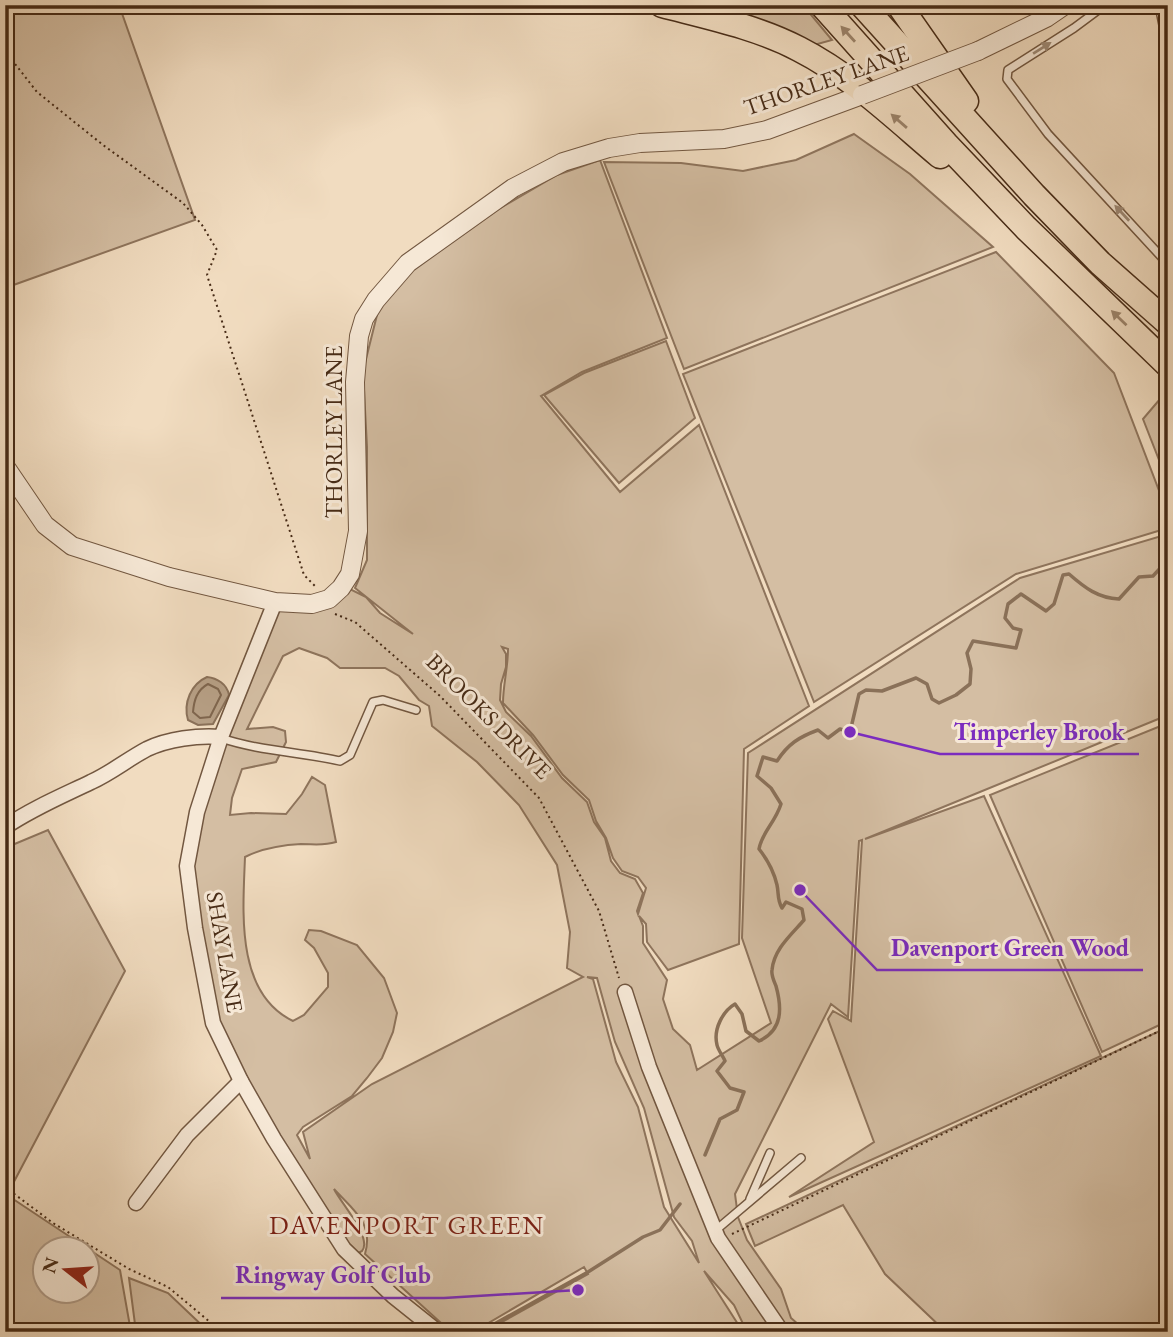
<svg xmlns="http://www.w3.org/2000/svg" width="1173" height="1337" viewBox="0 0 1173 1337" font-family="'EB Garamond',serif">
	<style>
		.green { fill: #d4bea3; stroke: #8e745c; stroke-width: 2; fill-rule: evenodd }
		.water { fill: #b7a086; stroke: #8a7159; stroke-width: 2 }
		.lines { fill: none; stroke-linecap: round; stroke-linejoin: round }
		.shore { stroke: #7f664e; stroke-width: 2 }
		.stream { stroke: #8a7159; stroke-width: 3.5 }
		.service-casing { stroke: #725740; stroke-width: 10 }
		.minor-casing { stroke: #725740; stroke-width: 17 }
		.tertiary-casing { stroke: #725740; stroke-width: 20 }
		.motorway-casing { stroke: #472b16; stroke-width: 27 }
		.path { stroke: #472b16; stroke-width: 2; stroke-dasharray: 2 3.5; stroke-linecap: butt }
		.service { stroke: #f6e8d6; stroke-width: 7 }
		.minor { stroke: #f6e8d6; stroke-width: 14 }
		.tertiary { stroke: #f6e8d6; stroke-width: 18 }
		.motorway { stroke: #f1dcc0; stroke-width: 24 }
		.tertiary-bridge-casing { stroke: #725740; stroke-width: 20; stroke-linecap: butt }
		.tertiary-bridge { stroke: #f6e8d6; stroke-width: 18 }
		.oneway { fill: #9c846b }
		.oneway2 { fill: #9e8a76 }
		.labels { text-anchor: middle; stroke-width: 6; stroke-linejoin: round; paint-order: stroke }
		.street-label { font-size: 23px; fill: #472b16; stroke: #f6e8d6 }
		.quarter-label { font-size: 26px; letter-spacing: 2px; fill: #7a1f14; stroke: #f6e8d6 }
		.leader { fill: none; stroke: #7b2cbf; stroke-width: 2.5 }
		.callout-dot { fill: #7b2cbf; stroke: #f6e8d6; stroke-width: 2.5 }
		.callout-label { font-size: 24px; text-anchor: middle; font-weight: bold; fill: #7b2cbf; stroke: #f6e8d6; stroke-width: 6; stroke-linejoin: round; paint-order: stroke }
	</style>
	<rect width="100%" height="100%" fill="#f1dcc0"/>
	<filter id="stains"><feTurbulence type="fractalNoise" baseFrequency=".00286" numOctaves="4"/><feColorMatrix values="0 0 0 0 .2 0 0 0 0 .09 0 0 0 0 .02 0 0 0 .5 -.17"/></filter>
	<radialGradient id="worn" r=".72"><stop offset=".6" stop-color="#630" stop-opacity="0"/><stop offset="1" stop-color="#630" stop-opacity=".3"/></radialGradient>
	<!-- green -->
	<g class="green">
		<path d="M5,5H119L195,220L5,288Z"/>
		<path d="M686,5H803L832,40L814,45Z"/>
		<path d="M854,134L910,174L993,247L684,369L604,162L681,163L743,171L796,160Z"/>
		<path d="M600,160L667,338L582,372L541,396L620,492L699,425L809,706L744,749L739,944L668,970L647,942L646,924L639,916L643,926V943L667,980L663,999L673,1029L690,1045L697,1070L771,1023L742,938L748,753L1020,578L1168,534V715L865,839L984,796L1101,1056L789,1197L874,1142L828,1019L833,1011L851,1021L862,840L859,841L848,1017L831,1004L735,1194L738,1217L747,1240L781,1289L791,1318L807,1332H747L734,1305L704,1271L743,1332H484L588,1274L584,1267L473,1332H451L365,1254C374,1223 353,1210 334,1189C340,1202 373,1238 362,1251C360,1252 353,1256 351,1257L213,1023L187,866L197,812L275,602L292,604L346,587L366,597L380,613L413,634L355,588L367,560V447L363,371L378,311L403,277L497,210L557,175ZM502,647L508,649C508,668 503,685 503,703L533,735L563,775L589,800L596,821L606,838L613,858L622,871L638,877L646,888L638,914L637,911L643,893L635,879L620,873L611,861L605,838L594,822L587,802L562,778L531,736L506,712L500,700L501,684L506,667V654ZM299,648L327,658L340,668H385L399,676L419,700L429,706L432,726L477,762L519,805L557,865L570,932L567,968L583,977L372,1084L303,1132L310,1159L297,1135L303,1127L352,1096L367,1078L382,1058L393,1032L397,1013L384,978L357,945L321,931L309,930L305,940L314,948L328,973V987L304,1015L293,1021C235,993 243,911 245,857C263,848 280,845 301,844C314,844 323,846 336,842L325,785L312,777L302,794L286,814L251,813L230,815L232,798L242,769L276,762L286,742L285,731L273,727L247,729L283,656ZM587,977L597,978L615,1042L644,1108L674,1217L692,1241L699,1263L664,1207L638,1107L616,1062L593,979Z"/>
		<path d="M996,252L1114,373L1168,514V528L1016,574L814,702L683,374Z"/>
		<path d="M666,341L695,418L619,483L544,395L584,373Z"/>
		<path d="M1160,399L1168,407V483L1143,419Z"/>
		<path d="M1168,723V1021L1102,1052L990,795Z"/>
		<path d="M48,830L125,971L7,1195L120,1270L131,1332H5V848ZM46,1250H88V1292H46Z"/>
		<path d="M1168,1027V1332H946L885,1274L843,1205L755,1246L746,1224Z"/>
		<path d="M129,1278L168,1293L209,1332H136Z"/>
	</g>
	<!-- water -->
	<path class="water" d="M207,677C217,678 227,684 229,695L213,724L198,725L188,720C183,703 191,684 207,677Z"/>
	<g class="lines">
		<!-- shore -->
		<path class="shore" d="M208,684L218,689L221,695L210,717L200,718L193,712C194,700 197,690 208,684Z"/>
		<!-- stream -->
		<g class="stream">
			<path d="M705,1155L720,1119L737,1110L744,1092L730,1088L717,1071L725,1061C723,1056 718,1050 717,1045C713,1029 723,1011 735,1004L742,1014L746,1031L759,1041C783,1030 782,1008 776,986C774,981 771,975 772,970C774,949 791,935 804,920L802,909L786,902L782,908C777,900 779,894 777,885C774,872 767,859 759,849C762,832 775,823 781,804L771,788L757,776L763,757L777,761C788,744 799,737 818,730L828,738L840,729L850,732L859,694L866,690L882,691L916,678L927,684L932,699L939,703L956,695L970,684L971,669L967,653L973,641L1016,648L1021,630L1013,628L1005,618L1008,604L1021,594L1046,611L1054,604L1063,575L1069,574C1085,588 1098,598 1119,599L1139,577L1153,576L1165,563L1168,545"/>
			<path d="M480,1332L588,1272L643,1237L660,1230L680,1204"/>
		</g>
		<defs>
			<g id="service">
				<path d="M1105,5L1074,28L1008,70L1007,79L1048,134L1168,264"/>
				<path d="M1159,5L1168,50"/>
				<path d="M221,738C259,751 301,752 340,761L350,755L373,702L383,700L416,710"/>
				<path d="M750,1199L770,1153"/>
				<path d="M716,1230L801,1158"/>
			</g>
			<g id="minor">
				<path d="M275,602L221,737L197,812L187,866L195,928L213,1023L241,1081L274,1139L344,1249L393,1296L438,1332"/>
				<path d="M5,827C33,808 62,796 91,782C111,773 128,759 147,749C168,739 198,735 221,737"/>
				<path d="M625,992L649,1067L718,1238L782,1332"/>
				<path d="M136,1203L187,1135L241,1081"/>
			</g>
			<g id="tertiary">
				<path d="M978,51L1046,18L1065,5"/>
				<path d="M5,466L45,525L72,546L169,577L275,602L312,604L329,599L341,588L350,574L358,531L355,382L359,336L364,319L376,300L408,263L513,188L563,162L609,148L640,143L724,139L767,130L862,95"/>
			</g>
			<g id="motorway">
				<path d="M662,5C708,17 757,27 799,49C852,76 895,118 940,156"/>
				<path d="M822,5L946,144L1026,228L1168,365"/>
				<path d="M862,5L1034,195L1100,263L1168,323"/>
				<path d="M899,5L966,101"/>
			</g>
		</defs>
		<!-- service casing -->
		<use href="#service" class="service-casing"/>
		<!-- minor casing -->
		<use href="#minor" class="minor-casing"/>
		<!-- tertiary casing -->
		<use href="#tertiary" class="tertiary-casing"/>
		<!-- motorway casing -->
		<use href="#motorway" class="motorway-casing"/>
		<!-- path -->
		<g class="path">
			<path d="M5,51L37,92L103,145L183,203L202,225L217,250L207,275L304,575L316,587"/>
			<path d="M335,614L355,622L440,696L539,798L599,911L619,978"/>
			<path d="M5,1187L53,1223L129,1269L168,1287L222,1332"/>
			<path d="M732,1234L1168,1027"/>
		</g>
		<!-- service -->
		<use href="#service" class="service"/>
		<!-- minor -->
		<use href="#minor" class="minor"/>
		<!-- tertiary -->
		<use href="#tertiary" class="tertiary"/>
		<!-- motorway -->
		<use href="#motorway" class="motorway"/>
		<defs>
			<path id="tertiary-bridge" d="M862,95L978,51"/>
		</defs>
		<!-- tertiary-bridge casing -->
		<use href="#tertiary-bridge" class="tertiary-bridge-casing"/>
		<!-- tertiary-bridge -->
		<use href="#tertiary-bridge" class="tertiary-bridge"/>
	</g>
	<!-- one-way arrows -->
	<defs><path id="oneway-solid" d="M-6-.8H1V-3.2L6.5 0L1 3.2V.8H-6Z" transform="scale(1.75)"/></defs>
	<g class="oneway">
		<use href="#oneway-solid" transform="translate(848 34) rotate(-132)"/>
		<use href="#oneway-solid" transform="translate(899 121) rotate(-139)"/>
		<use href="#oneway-solid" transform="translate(1119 318) rotate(-136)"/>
	</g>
	<g class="oneway2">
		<use href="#oneway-solid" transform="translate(1042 48) rotate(-32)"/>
		<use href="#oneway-solid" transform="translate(1122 213) rotate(-133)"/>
	</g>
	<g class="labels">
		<!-- street labels -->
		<g class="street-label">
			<text transform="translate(826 80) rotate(-19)" y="8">THORLEY LANE</text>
			<text transform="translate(334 432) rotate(-90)" y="8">THORLEY LANE</text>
			<text transform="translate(489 716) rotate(45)" y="8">BROOKS DRIVE</text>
			<text transform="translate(225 952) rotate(80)" y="8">SHAY LANE</text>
		</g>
		<!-- quarter labels -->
		<g class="quarter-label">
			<text x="407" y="1234">DAVENPORT GREEN</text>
		</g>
	</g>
	<!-- callouts -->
	<path class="leader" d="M850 732L940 754H1139M800 890L877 970H1143M578 1290L444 1298H221"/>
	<g class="callout-dot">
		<circle cx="850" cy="732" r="7"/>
		<circle cx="800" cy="890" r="7"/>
		<circle cx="578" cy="1290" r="7"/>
	</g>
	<g class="callout-label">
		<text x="1039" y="740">Timperley Brook</text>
		<text x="1010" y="956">Davenport Green Wood</text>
		<text x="333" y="1283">Ringway Golf Club</text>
	</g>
	<!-- margin -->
	<rect width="1173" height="1337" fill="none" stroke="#f1dcc0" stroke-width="28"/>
	<rect x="7" y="7" width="1159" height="1323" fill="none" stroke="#472b16" stroke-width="3.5"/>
	<rect x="14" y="14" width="1145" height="1309" fill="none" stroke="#472b16" stroke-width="2"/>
	<!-- north arrow -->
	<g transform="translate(66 1270) rotate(287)"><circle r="33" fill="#f6e8d6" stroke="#b09c89" stroke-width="2"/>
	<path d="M0-5L12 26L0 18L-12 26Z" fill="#8f2418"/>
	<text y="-10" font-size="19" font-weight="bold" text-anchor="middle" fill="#472b16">N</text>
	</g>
	<rect width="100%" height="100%" filter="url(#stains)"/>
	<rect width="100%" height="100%" fill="url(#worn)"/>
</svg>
